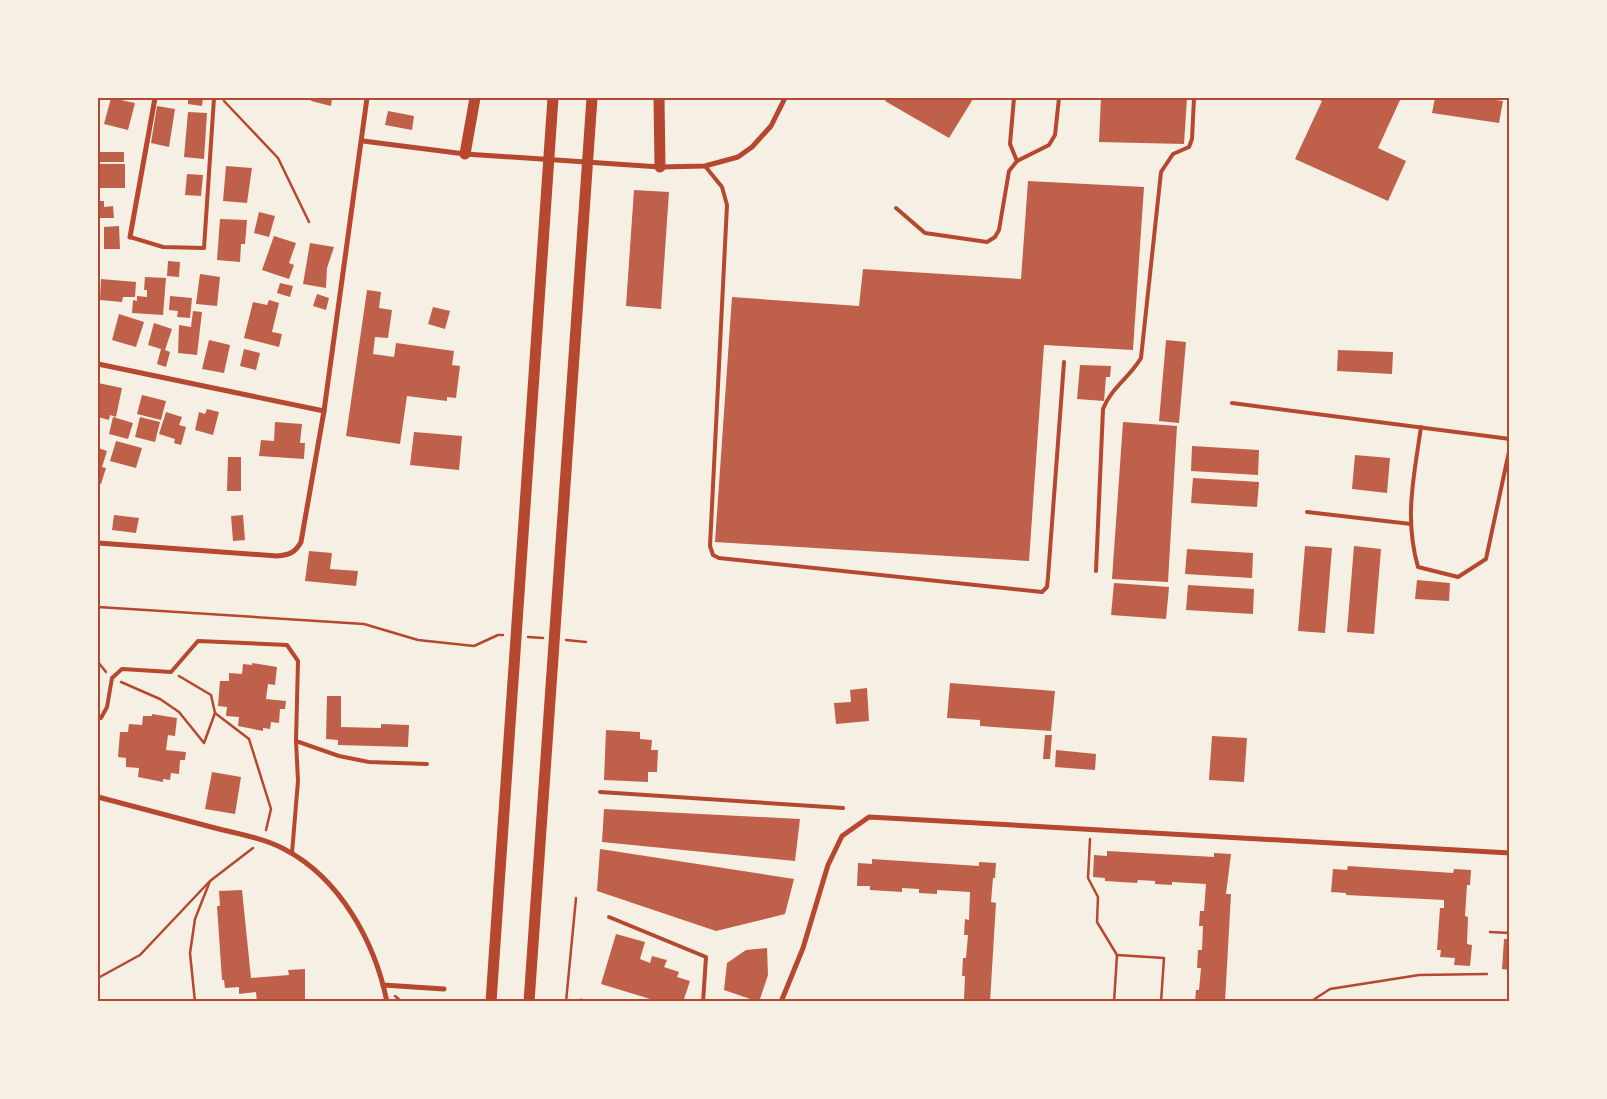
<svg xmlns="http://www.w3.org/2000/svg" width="1607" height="1099" viewBox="0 0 1607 1099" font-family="'Noto Sans',sans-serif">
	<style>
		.building { fill: #bf614a }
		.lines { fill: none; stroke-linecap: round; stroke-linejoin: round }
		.path { stroke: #b5482f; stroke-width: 2.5 }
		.service { stroke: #b5482f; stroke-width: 4 }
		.minor { stroke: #b5482f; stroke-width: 5 }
		.primary { stroke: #b5482f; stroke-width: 11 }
		.neatline { fill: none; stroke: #b5482f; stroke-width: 2 }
	</style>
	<rect width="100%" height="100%" fill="#f6efe4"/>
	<!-- building -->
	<g class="building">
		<path d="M111,98L135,103L128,130L104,124Z"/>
		<path d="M188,98H203L202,106L188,104Z"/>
		<path d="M312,98L332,99L331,106L311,101Z"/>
		<path d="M887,98H973V99L949,138L885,101Z"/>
		<path d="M1101,98H1187L1184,144L1099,142Z"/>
		<path d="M1315,98H1401L1378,148L1406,161L1388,201L1295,159L1322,101Z"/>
		<path d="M1435,98H1481L1503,101L1499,123L1432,113Z"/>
		<path d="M157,106L175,109L169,147L151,143Z"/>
		<path d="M388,111L414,116L412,130L385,125Z"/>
		<path d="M188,112L207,113L204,159L184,157Z"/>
		<rect x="100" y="152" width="24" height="10"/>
		<rect x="100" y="164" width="25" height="24"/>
		<path d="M226,166L252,168L247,203L223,201Z"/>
		<path d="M187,174L203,175L201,196L185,195Z"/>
		<path d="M1028,181L1144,187L1133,350L1044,345L1029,561L715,542L732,297L859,306L863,269L1021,279Z"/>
		<path d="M634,190L669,192L661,309L626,306Z"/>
		<path d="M98,201H104V207L113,206L114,218H98Z"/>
		<path d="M259,212L275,216L269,237L254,233Z"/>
		<path d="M220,219L247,220L245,244H241L240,262L217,260Z"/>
		<path d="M119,226L120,249H104V227Z"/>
		<path d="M274,236L296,243L289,263L294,265L289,279L262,270Z"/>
		<path d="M310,243L334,247L327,268L326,288L303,284Z"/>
		<path d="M168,261L180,262L179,277L167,276Z"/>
		<path d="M200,274L220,277L217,306L196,304Z"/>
		<path d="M145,277L166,278L163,315L132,313L133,300L137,301V296L147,297V290H144Z"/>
		<path d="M101,279L136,282L135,297H123L122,302L100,300Z"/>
		<path d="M280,283L293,286L290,297L277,293Z"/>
		<path d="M367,290L381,292L379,308L392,310L388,338L375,337L373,354L394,357L396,343L454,351L452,365L460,366L456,398L447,397V401L407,396L400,444L346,436Z"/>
		<path d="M317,294L329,298L326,310L313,306Z"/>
		<path d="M170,296L192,298L190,318L177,317L178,311L169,310Z"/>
		<path d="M269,300L279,303L272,332L282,334L279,347L244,338L253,302L267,305Z"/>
		<path d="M433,307L450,311L445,329L428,324Z"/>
		<path d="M193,311L202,312L197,355L178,353L179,325L191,327Z"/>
		<path d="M119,314L144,322L136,347L112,340Z"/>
		<path d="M154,323L172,329L165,350L170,352L166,367L157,364L161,349L148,345Z"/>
		<path d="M209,340L230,345L224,373L202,369Z"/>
		<path d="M1166,340L1186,342L1179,423L1159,421Z"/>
		<path d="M244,349L260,353L256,370L240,366Z"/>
		<path d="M1338,350L1393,352L1392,374L1337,371Z"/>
		<path d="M1080,365L1111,366L1110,377H1106L1104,401L1077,399Z"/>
		<path d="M98,383L122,388L116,417L110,415L109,420L98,417Z"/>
		<path d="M142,395L166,401L161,420L137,414Z"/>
		<path d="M207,409L219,412L213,435L195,430L199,412L205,414Z"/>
		<path d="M166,412L182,417L179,425L186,427L181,445L174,443L175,439L159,434Z"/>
		<path d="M113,417L133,423L128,439L109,434Z"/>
		<path d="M140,417L160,422L155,442L135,437Z"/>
		<path d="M275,422L302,424L300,443H305L304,459L259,456L261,440L274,441Z"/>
		<path d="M1123,422L1177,426L1168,582L1112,579Z"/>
		<path d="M414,432L462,436L459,470L410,465Z"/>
		<path d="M116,441L142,448L136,468L110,461Z"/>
		<path d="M1192,446L1259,450L1258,475L1191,471Z"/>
		<path d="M98,448L107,451L102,467L106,468L101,484L98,483Z"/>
		<path d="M1355,455L1390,458L1387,493L1352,489Z"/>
		<path d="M228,457H241V491H227Z"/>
		<path d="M1193,478L1259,482L1257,507L1191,503Z"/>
		<path d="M114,515L139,518L136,533L112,530Z"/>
		<path d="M243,515L245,540L233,541L231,516Z"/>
		<path d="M1305,546L1332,548L1325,633L1298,631Z"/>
		<path d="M1354,546L1381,549L1374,634L1347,632Z"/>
		<path d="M1187,549L1253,553L1252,578L1185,574Z"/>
		<path d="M309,551L332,553L330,569L358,571L356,586L305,581Z"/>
		<path d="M1417,580L1450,583L1449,601L1415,599Z"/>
		<path d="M1114,583L1169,587L1166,619L1111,615Z"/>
		<path d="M1188,585L1254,589L1253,614L1186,610Z"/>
		<path d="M252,663L277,667L275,685L268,684L266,699L286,701L285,709H280L279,723L271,722L270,729L263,728V731L238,726L239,717L226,716L227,707L218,706L220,681H229V673L242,674L243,664L252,665Z"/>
		<path d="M950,683L1055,691L1051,731L980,726V720L947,718Z"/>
		<path d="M867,688L869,721L836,724L834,703L851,702L850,690Z"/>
		<path d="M327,696H341V727L381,728V724L409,725L408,747L338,745V740L326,739Z"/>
		<path d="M152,714L177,718L175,736L168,735L166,750L186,752L185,760H180L179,774L171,773L170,780L163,779V782L138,777L139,768L126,767V758L118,757L120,732H128L129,724L142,725L143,716H152Z"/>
		<path d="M606,730L640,732V739L652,740L651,750H658L657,772H648V782L604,780Z"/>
		<path d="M1045,735H1052L1050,759H1043Z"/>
		<path d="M1212,736L1247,738L1244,782L1209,780Z"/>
		<path d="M1056,750L1096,754L1095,770L1055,767Z"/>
		<path d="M212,772L241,777L235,814L205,809Z"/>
		<path d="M604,809L800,819L795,861L602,842Z"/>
		<path d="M600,849L794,879L785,914L716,931L597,891Z"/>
		<path d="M1107,851L1214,857V853L1231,854L1226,894H1231L1225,1002H1195L1196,990H1199L1201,968H1197L1198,950H1202L1203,926H1199L1200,911H1204L1206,884L1172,882V885L1155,884V881L1138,880L1137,883L1105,881V878L1093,877L1094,855L1107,856Z"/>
		<path d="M872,859L979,866V862L996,863L995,878H993L991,902L996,903L990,1002H960V999H964L965,976H962L963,958H966L968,935H964L965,919L969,920L970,892L937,890V894L919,893V889L902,888V892L870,890V886H857L858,863L872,864Z"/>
		<path d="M1348,866L1453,873L1454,869L1471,870L1470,885H1467L1465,916L1468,917L1467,944L1472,945L1470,966L1454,965L1455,958L1440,957L1441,950H1437L1440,908H1444V900L1346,895V893L1331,892L1333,869L1347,870Z"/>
		<path d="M242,890L251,978L289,975L288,970L305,969V1002H257L256,992L239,994V987L225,988L224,980H222L217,906H220L219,891Z"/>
		<path d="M616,934L645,942L640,959L650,963L652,956L667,960L664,967L679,972L677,977L690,981L683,1002H660L601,984Z"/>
		<path d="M1504,939H1510V970L1502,969Z"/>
		<path d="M767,948L768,975L759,1002L724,990L727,963L746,950Z"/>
	</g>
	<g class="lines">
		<!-- path -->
		<g class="path">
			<path d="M224,101L278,158L309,222"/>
			<path d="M98,607L364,624L418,640L474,646L498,635H503"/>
			<path d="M528,637L543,638"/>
			<path d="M566,640L586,642"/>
			<path d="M98,662L106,672"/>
			<path d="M179,676L211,695L215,713L249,739L271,809L266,830"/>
			<path d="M121,682L160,699L179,712L204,743L215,713"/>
			<path d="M1090,839L1088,878L1098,897L1097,922L1117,955L1114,1002"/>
			<path d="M1490,932L1510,933"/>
			<path d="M1117,955L1164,958L1161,1002"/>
			<path d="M98,978L140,955L209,882"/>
			<path d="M395,996L402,1002"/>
			<path d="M195,1002L190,953L195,919L210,881L253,848"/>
			<path d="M566,1002L576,898"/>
			<path d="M1310,1002L1330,989L1419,975L1487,974"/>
		</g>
		<!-- service -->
		<g class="service">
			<path d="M1014,98L1010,144L1017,161"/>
			<path d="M705,166L722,187L727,205L710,546L713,555L719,558L1042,592L1047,587L1048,577L1064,362"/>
			<path d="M896,208L925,233L987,242L995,237L999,230L1009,171L1017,161L1049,145L1055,135L1059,98"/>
			<path d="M130,237L163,247L204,248L214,98"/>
			<path d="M1232,403L1510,439"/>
			<path d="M1421,427C1414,476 1404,518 1418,567L1458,577L1486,559L1510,447"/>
			<path d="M1307,512L1411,524"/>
			<path d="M1096,571L1103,409C1111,388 1130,377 1141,358L1161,172L1173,154L1189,147L1192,139L1194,98"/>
			<path d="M98,718H101L107,707L112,678L122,669L171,672L198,641L287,645L298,661L296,741L298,781L292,853"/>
			<path d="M296,741L339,756L369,762L427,764"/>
			<path d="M600,792L843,808"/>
			<path d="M609,917L706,957L703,1002"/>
		</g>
		<!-- minor -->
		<g class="minor">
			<path d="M363,141L465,154L660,167L705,166L738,157L752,147L771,126L785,98"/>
			<path d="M130,237L155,98"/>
			<path d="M98,364L324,411"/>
			<path d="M98,543L277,556C289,555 295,553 301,542L324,411L367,98"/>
			<path d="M98,797C137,807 176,818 215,828C238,834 263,838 284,849C340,878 375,942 387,1002"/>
			<path d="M383,985L444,989"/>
			<path d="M581,1001L583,1002"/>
			<path d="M781,1002L803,948L828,865L842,836L869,817L1510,853"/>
		</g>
		<!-- primary -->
		<g class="primary">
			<path d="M659,98L660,167"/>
			<path d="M465,154L475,98"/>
			<path d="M491,1002L553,98"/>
			<path d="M529,1002L592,98"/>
		</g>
	</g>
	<!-- border -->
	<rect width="1607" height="1099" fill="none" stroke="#f6efe4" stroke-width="198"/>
	<rect x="99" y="99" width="1409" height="901" class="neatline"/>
</svg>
